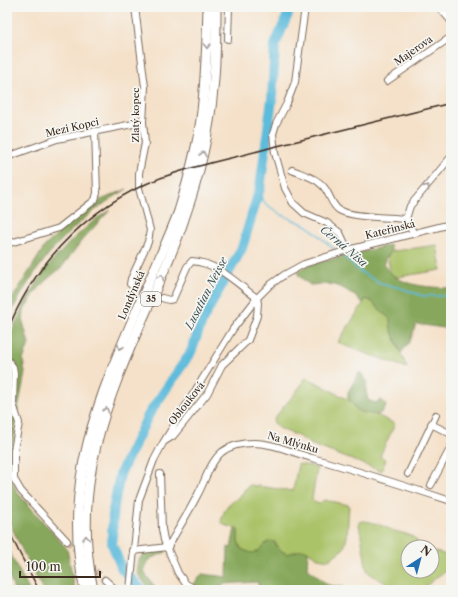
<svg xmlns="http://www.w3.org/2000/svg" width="458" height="597" viewBox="0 0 458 597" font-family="'Libre Caslon Text',serif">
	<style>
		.green { fill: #aac268; stroke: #727643 }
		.forest { fill: #87a85c; stroke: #61693d }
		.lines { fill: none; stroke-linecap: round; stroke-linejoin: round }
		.stream { stroke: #5dbbdb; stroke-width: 1.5 }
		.river { stroke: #5dbbdb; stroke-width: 10 }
		.minor-tunnel { stroke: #d0bca7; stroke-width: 6; stroke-dasharray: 6 3; stroke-linecap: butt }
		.minor-casing { stroke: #7c6a5a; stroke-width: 8 }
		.highway-casing { stroke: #7c6a5a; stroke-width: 11 }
		.minor { stroke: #fff; stroke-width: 6 }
		.highway { stroke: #fff; stroke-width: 9 }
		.rail { stroke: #3b2a1e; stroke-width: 1.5 }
		.oneway { stroke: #a79f9a }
		.labels { text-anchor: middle; stroke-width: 3.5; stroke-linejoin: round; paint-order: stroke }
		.shield { fill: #f6f6f2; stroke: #73675e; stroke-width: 1 }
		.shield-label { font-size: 9px; font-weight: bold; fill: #3b2a1e }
		.street-label { font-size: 10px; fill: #3b2a1e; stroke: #f6f6f2 }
		.water-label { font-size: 11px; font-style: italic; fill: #455657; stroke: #f6f6f2 }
	</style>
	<rect width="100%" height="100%" fill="#f6f6f2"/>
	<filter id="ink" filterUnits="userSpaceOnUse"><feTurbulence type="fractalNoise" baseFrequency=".025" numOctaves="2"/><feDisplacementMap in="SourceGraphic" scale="8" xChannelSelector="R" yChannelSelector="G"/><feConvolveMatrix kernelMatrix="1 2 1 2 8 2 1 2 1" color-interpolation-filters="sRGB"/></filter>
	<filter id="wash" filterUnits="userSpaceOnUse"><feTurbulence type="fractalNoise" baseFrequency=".012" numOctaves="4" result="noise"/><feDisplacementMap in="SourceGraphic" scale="16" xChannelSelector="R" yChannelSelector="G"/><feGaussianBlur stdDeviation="0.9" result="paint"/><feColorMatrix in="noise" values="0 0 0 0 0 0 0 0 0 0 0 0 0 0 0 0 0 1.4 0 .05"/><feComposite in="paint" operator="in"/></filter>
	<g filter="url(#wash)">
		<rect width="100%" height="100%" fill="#f5e1c9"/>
		<!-- green -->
		<g class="green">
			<path d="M437,245L441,270L391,278L387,252Z"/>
			<path d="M366,299L371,301L390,319L391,329L407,368L348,347L338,342Z"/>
			<path d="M306,377L351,401L356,409L361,412L377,415L395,424L380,456L386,460L381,471L310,444L298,436L278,428L273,421C283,405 297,394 306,377Z"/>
			<path d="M298,464L311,466L317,469L312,499L316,503L319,504L324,500L349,505L347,537L344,548L329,560L318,558L305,550L287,554L280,550L275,542L266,543L261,549L253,554L241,549L238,541V529L224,525L221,521L224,512L230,503L241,496L245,489L250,485L293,491Z"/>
			<path d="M364,521C374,522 383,526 392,530C399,533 407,533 413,537C417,540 418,543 421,547H408V571H432V551L451,556V570C438,572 431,585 419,590C406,594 377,580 367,571L359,524V522Z"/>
		</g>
		<!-- forest -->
		<g class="forest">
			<path d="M127,189C69,223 36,262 7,321V307L45,246L77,217L101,200Z"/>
			<path d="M110,210L82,240L62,267L45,281L34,294L24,310L23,322L29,344L23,360L25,373L15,424L11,477L17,492L67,549L75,590H43C30,565 16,541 7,514V343L24,304L48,266L72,240L96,219Z"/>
			<path d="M390,245L391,252L385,259L384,265C398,287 427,287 451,288V329L416,324L410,341L401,353L391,329L390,319L371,301L366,299L363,303C353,294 341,284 326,284C321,283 316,285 310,285L299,276L297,271L306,266Z"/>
			<path d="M359,373H361L367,381L366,392L368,400L375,403L381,400L384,402L386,406L382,412L377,415L361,412L356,409L348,398V392Z"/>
			<path d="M235,528L238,529V541L241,549C263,560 257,543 273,541L280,550L287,554L301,550H305L308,551L307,568L328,585L343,587L345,590H258V582L223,584L221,590H206L192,586L202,574L227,577L228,547L231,548Z"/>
			<path d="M7,548L29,590H14L7,569Z"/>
			<path d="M162,549H165L166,552L149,559L144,572L157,590H150L137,573L139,560L143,554Z"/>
		</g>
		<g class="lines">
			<!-- stream -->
			<g class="stream">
				<path d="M258,195L266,204L282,215L308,226L336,251"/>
				<path d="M341,254L359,271L384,285L398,287L423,296H445L451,295"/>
			</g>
			<!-- river -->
			<path class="river" d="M142,590L122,569L112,544L113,511L120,474L149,414L191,352L203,319L242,248L260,188L272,99L275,45L291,7"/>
		</g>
	</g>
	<g filter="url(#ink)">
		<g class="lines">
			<!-- minor-tunnel -->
			<g class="minor-tunnel">
				<path d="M67,541L79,553"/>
				<path d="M89,564L105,580"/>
			</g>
			<defs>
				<g id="minor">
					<path d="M135,7L145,87L143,122L145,143L139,173V188L150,230L148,242L131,279L130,284L136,288"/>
					<path d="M305,7L295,82L287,103L276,124L273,134L275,153L285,188L293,203L304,213L327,223L340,233L348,250"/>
					<path d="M439,7L451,21"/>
					<path d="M228,39L229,7"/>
					<path d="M387,81L451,37"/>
					<path d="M7,157L57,139L143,122"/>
					<path d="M292,170C301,174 315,177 322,185C330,192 330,204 339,210C353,218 390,217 406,219"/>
					<path d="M414,234L406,219L410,206L451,157"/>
					<path d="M7,244L59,228L95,200L97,193L95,131"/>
					<path d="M162,298L169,300L173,299L187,267L192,261C218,263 236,283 257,298"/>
					<path d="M7,359L13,367L14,373L13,404L19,423L14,450V479L21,491L67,541"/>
					<path d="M431,424L451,434"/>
					<path d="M165,441L173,436L207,394L222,365L248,340L257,316L258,303L257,298"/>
					<path d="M160,474L162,529L164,540L178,573L186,584L197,590"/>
					<path d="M408,474L436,415"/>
					<path d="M431,485L451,447"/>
					<path d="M168,547C178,529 189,512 198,494C205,481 210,462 222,452C231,445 242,443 254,443C274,443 293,453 312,458C359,471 405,486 451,501"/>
					<path d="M133,551L168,547"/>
					<path d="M105,580L116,590"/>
					<path d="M130,590L139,500L154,460L163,443L233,329L257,298L270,285L284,275L304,264L348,250L451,224"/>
				</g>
				<g id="highway">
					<path d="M85,590C58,475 108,378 152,275C161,254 171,233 179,211C188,181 197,150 201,119C206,82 207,45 208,7"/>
					<path d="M93,590C71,485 105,403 147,309C160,279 174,250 184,219C199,177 209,134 213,89C216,62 216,34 216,7"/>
				</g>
			</defs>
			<!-- minor casing -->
			<use href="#minor" class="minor-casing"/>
			<!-- highway casing -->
			<use href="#highway" class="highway-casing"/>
			<!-- minor -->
			<use href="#minor" class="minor"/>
			<!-- highway -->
			<use href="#highway" class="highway"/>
			<!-- rail -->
			<g class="rail">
				<path d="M7,332C36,257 98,197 175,173C206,163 238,157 269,148C329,133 390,118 451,103"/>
				<path d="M7,527L19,552L39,590"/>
			</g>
		</g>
		<!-- one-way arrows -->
		<defs><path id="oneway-chevron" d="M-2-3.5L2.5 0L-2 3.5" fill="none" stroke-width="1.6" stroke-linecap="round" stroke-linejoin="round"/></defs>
		<g class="oneway">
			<use href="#oneway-chevron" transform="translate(207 46) rotate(91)"/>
			<use href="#oneway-chevron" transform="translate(203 154) rotate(-77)"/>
			<use href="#oneway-chevron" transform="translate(427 187) rotate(-51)"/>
			<use href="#oneway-chevron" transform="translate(161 277) rotate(-66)"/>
			<use href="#oneway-chevron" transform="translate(120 347) rotate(114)"/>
			<use href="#oneway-chevron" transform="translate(106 410) rotate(-72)"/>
			<use href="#oneway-chevron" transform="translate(86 538) rotate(-93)"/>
		</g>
	</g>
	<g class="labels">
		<!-- shield labels -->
		<rect class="shield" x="141" y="292" width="20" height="14" rx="3"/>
		<g class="shield-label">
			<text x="151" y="302">35</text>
		</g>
		<!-- street labels -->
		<g class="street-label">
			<text transform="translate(413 50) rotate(-35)" y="4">Majerova</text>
			<text transform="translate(135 115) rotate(-90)" y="4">Zlatý kopec</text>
			<text transform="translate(72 127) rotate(-13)" y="4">Mezi Kopci</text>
			<text transform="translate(390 229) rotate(-14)" y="4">Kateřinská</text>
			<text transform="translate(131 295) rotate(-67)" y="4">Londýnská</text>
			<text transform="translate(186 403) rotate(-52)" y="4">Oblouková</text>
			<text transform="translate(293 442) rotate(16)" y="4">Na Mlýnku</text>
		</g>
		<!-- water labels -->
		<g class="water-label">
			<text transform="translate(344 246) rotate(40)" y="4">Černá Nisa</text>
			<text transform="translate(206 293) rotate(-63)" y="4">Lusatian Neisse</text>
		</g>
	</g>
	<!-- margin -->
	<rect width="458" height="597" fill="none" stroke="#f6f6f2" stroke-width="24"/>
	<!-- north arrow -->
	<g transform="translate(420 559) rotate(36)"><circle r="19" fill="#f6f6f2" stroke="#aba49d"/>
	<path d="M0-3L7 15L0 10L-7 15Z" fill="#1f6fb2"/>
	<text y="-6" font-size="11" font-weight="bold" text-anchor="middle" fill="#3b2a1e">N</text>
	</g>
	<!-- scale -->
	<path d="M20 571v6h80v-6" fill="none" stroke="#3b2a1e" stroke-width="2"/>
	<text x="26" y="571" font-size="12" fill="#3b2a1e" stroke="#f6f6f2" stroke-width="3" paint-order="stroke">100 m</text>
</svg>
